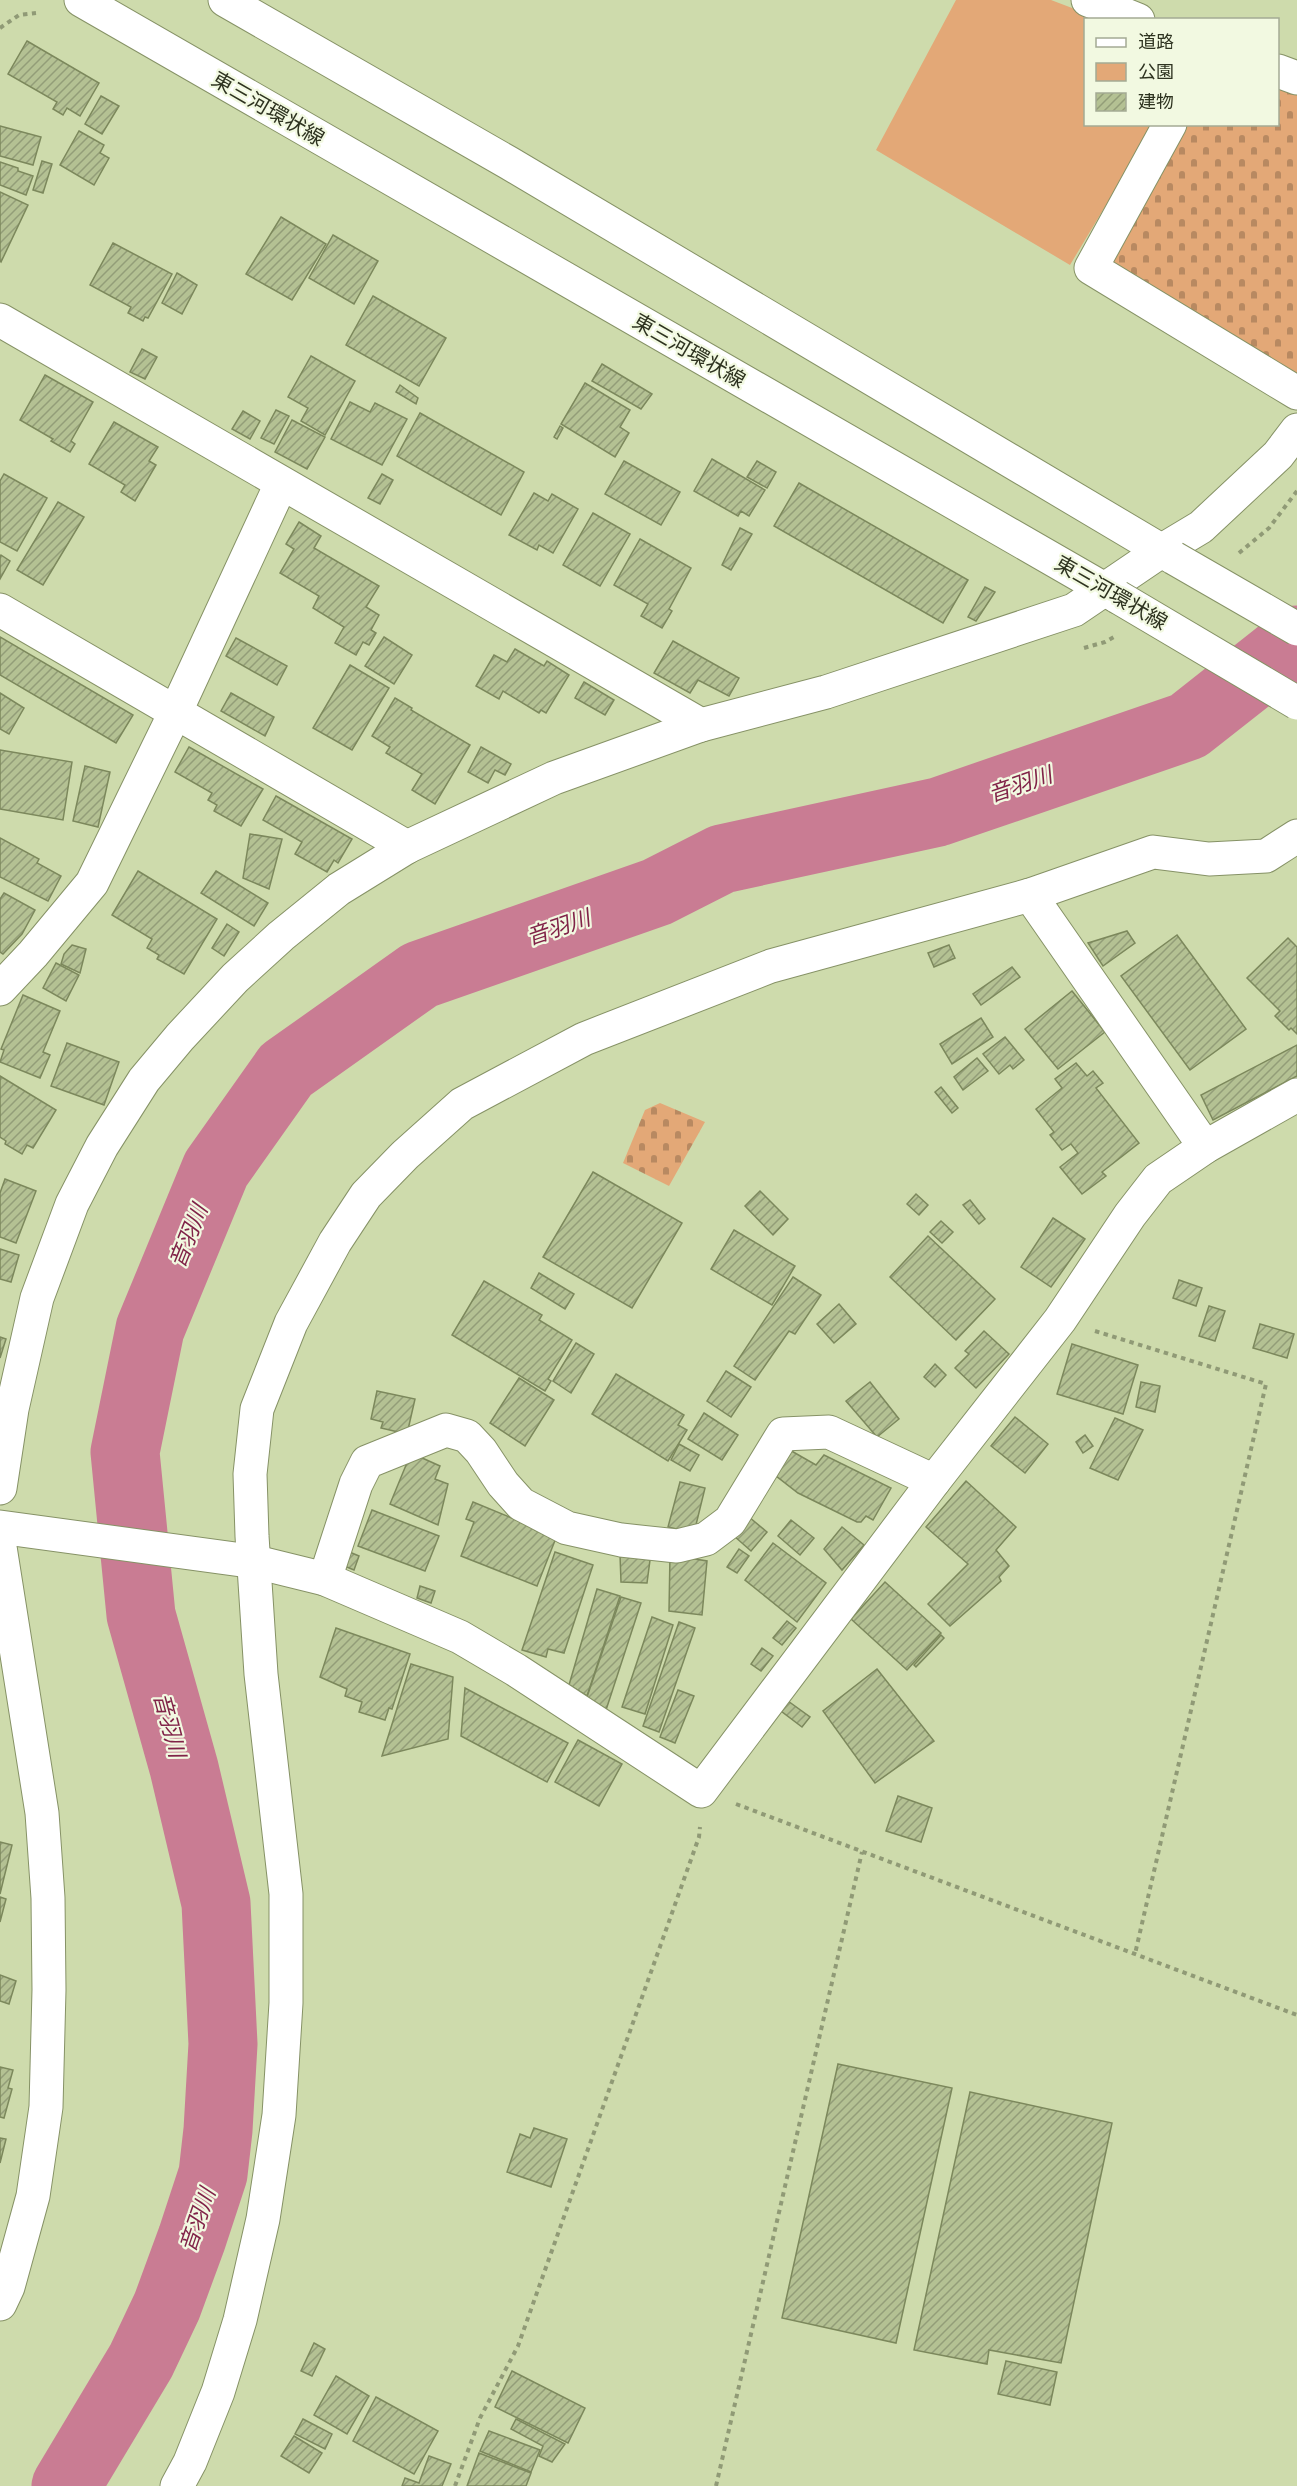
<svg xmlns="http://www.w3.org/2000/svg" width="1297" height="2486" viewBox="0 0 1297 2486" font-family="'Roboto Condensed','Noto Sans JP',sans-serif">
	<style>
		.green { fill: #e3a877 }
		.cemetery { fill: url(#cemetery-stones) }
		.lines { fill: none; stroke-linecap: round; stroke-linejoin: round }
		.river { stroke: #c97c93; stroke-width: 69 }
		.building { fill: url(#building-hatch); stroke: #7c885c; stroke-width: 1.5 }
		.street-casing { stroke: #869266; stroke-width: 35 }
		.primary-casing { stroke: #869266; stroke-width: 35 }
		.path { stroke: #909a76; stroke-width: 4; stroke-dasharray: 4.5 4.5; stroke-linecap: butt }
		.street { stroke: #fff; stroke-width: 33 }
		.primary { stroke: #fff; stroke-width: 33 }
		.primary-bridge-casing { stroke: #869266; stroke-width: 35; stroke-linecap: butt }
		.primary-bridge { stroke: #fff; stroke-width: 33 }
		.labels { text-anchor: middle; stroke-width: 4.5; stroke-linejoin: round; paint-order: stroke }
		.street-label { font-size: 21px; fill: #2e3320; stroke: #f2f9e1 }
		.water-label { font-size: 22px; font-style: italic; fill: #802348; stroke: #f2f9e1 }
	</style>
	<defs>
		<pattern id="cemetery-stones" width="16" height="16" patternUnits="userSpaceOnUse" patternTransform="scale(1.5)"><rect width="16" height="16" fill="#e3a877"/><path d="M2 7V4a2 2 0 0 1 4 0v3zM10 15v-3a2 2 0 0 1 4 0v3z" fill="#b88961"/></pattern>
		<pattern id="building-hatch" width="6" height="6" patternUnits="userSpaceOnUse" patternTransform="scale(1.5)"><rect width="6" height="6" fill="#b4c193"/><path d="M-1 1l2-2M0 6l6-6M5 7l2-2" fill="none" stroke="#939d78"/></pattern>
	</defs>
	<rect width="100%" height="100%" fill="#cedbac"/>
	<!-- green -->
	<path class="green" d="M956,0H1051L1101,19L1086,20V124L1154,125L1070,265L876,150Z"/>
	<!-- cemetery -->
	<g class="cemetery">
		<path d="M1278,86L1297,93V376L1113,269L1111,253L1184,125L1278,124Z"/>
		<path d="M660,1103L705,1122L669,1186L623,1163L645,1110Z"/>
	</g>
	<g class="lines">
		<!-- river -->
		<path class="river" d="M66,2486L141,2361L167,2306L192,2238L213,2174L218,2130L223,2044L216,1903L184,1768L141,1615L125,1452L150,1329L216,1169L286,1070L420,975L657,892L722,859L938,812L1188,726L1297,640"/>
	</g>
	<!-- building -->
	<g class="building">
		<path d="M27,41L99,83L80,116L67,108L63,115L53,109L57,102L8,74Z"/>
		<path d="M101,96L119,106L102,134L85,124Z"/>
		<path d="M0,126L41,137L33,165L0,156Z"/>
		<path d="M79,131L104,145L100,153L109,158L94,185L60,165Z"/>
		<path d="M42,161L52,164L43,193L33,190Z"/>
		<path d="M0,162L18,168V171L33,176L26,195L0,185Z"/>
		<path d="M0,192L28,205L1,262L0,261Z"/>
		<path d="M281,217L326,244L292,300L246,274Z"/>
		<path d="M333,235L378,261L354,304L309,278Z"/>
		<path d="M113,243L172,274L148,318L145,317L143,321L128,313L131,307L90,285Z"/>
		<path d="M177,273L197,285L182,314L162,303Z"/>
		<path d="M373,296L446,338L419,386L346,345Z"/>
		<path d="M142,349L157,357L145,379L130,372Z"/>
		<path d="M311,356L355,381L325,435L301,421L308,408L288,397Z"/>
		<path d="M602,364L652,394L641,409L592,381Z"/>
		<path d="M45,375L93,402L71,441L75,444L70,452L51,441L53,439L20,420Z"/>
		<path d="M585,383L630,410L620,427L629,433L615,457L561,424Z"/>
		<path d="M400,385L418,398L416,404L396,392Z"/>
		<path d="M350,402L370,412L375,403L407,419L382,465L331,439Z"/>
		<path d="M276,410L289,416L274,444L261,438Z"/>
		<path d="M243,411L260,421L250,439L232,429Z"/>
		<path d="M420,413L524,472L501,515L397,456Z"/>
		<path d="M292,420L325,437L307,469L275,452Z"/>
		<path d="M114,422L158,447L149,461L156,465L135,501L121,492L125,485L89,464Z"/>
		<path d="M560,426L563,428L557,439L554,437Z"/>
		<path d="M712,459L765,490L749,516L741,511L738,516L694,491Z"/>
		<path d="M624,461L680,492L661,525L605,494Z"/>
		<path d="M757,461L776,472L767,488L747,477Z"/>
		<path d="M4,474L47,498L17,551L0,542V481Z"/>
		<path d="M382,474L393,480L380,504L368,498Z"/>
		<path d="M799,483L968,580L943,623L774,526Z"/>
		<path d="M534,493L548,501L552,494L578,509L553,553L539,545L537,550L509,535Z"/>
		<path d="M58,502L84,517L43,585L17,570Z"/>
		<path d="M593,513L630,534L600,586L563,565Z"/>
		<path d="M299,522L321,536L314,548L379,586L366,607L379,615L371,630L376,633L369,645L363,642L356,655L335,643L344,627L313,608L319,596L280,573L294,549L286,544Z"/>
		<path d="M740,528L752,534L731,570L722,565Z"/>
		<path d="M640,539L691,568L669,609L672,611L662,628L641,616L648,604L614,585Z"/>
		<path d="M1,555L10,561L0,579V557Z"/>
		<path d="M985,587L995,592L976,621L968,617Z"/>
		<path d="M0,637L133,715L116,743L0,675Z"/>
		<path d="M384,637L412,655L394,684L365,666Z"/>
		<path d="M236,638L287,666L277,685L226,656Z"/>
		<path d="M673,641L739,678L729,696L698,680L690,693L654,673Z"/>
		<path d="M515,649L544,666L547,661L569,675L546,713L541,710L539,713L503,691L499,699L476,686L494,655L507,662Z"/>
		<path d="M350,665L389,688L352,750L313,728Z"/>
		<path d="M584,682L614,700L605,715L575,698Z"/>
		<path d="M0,693L24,708L9,734L0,729Z"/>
		<path d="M231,693L274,717L265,736L221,711Z"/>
		<path d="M395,698L412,708L411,710L470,745L435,804L412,790L422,774L386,753L390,747L372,736Z"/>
		<path d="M189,747L263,789L241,826L214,811L217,805L208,800L212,793L175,772Z"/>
		<path d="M481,747L511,764L505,775L495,770L488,783L468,772Z"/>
		<path d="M0,750L72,762L63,820L0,809Z"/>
		<path d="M85,766L110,772L98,827L73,821Z"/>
		<path d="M276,796L352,839L338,863L334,860L327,872L295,854L302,842L263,820Z"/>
		<path d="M250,834L282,839L269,889L243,878Z"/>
		<path d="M0,838L39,859L37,863L61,876L48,901L0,877Z"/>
		<path d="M138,871L217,919L184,974L157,959L159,955L147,948L152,939L112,915Z"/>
		<path d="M216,871L268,903L254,926L201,893Z"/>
		<path d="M4,893L35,910L22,934L3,954L0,952V899Z"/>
		<path d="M227,924L239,932L224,956L212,948Z"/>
		<path d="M1127,931L1135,943L1103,966L1088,943Z"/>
		<path d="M1177,935L1246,1029L1190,1070L1121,976Z"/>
		<path d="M1288,938L1297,947V1034L1291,1028L1289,1030L1275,1016L1280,1011L1247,978Z"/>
		<path d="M72,945L86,949L80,973L61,964L64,954Z"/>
		<path d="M949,945L955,958L934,967L928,953Z"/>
		<path d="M56,963L79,975L66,1001L43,988Z"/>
		<path d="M1012,967L1020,977L981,1005L973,994Z"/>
		<path d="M1072,991L1105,1032L1058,1069L1025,1029Z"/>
		<path d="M23,995L60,1011L43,1052L50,1055L40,1078L0,1062L4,1050L1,1049Z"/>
		<path d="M981,1018L993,1037L952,1064L940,1044Z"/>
		<path d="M1005,1037L1024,1060L1013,1069L1010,1065L999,1074L983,1054Z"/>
		<path d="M67,1043L119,1062L104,1105L51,1086Z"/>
		<path d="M1297,1045V1076L1213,1120L1201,1095Z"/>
		<path d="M977,1058L988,1071L963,1090L954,1077Z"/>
		<path d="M1076,1063L1087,1076L1093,1071L1103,1083L1096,1088L1139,1143L1102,1172L1106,1176L1082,1194L1060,1167L1078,1153L1071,1144L1062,1150L1050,1135L1054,1132L1036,1109L1062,1088L1055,1079Z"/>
		<path d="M0,1076L56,1110L33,1148L27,1145L22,1154L5,1144L6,1141L0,1137Z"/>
		<path d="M941,1087L958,1108L952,1113L935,1092Z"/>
		<path d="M593,1172L682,1223L632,1308L543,1257Z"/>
		<path d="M5,1179L36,1191L16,1243L0,1237V1193Z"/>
		<path d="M760,1191L788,1219L773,1235L745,1206Z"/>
		<path d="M916,1194L928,1205L919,1215L907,1204Z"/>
		<path d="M970,1200L985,1219L979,1224L963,1205Z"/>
		<path d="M1053,1218L1085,1239L1051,1287L1021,1267Z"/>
		<path d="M941,1221L953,1232L942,1243L930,1232Z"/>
		<path d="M734,1230L795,1266L772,1305L711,1269Z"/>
		<path d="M928,1236L995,1299L956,1340L890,1277Z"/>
		<path d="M0,1249L19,1255L11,1282L0,1279Z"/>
		<path d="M539,1273L574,1294L565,1309L531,1288Z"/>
		<path d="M793,1277L821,1295L795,1334L789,1331L755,1380L734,1366Z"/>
		<path d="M1179,1280L1202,1288L1196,1306L1173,1298Z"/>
		<path d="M484,1281L542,1315L539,1320L572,1340L548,1379L551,1381L545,1391L452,1335Z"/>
		<path d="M839,1304L856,1324L834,1343L817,1324Z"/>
		<path d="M1209,1306L1225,1311L1215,1341L1199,1336Z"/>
		<path d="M1260,1324L1294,1334L1287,1358L1253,1348Z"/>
		<path d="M984,1331L1009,1354L976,1388L955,1368L969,1354L965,1351Z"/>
		<path d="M0,1337L6,1339L0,1358Z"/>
		<path d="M576,1343L594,1354L571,1393L553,1381Z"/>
		<path d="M1072,1344L1138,1365L1123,1414L1057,1394Z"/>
		<path d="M935,1364L946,1375L935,1387L924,1377Z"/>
		<path d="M726,1371L751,1387L731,1417L707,1401Z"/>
		<path d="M616,1374L684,1415L678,1425L687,1430L668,1461L592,1414Z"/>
		<path d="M519,1378L554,1400L525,1446L490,1423Z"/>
		<path d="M870,1382L899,1419L877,1437L846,1401Z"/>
		<path d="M1141,1382L1160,1386L1155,1412L1136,1407Z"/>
		<path d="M377,1391L415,1399L407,1434L381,1428L383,1422L371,1419Z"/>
		<path d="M704,1413L738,1435L722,1460L688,1439Z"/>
		<path d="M1015,1417L1048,1444L1025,1473L991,1446Z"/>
		<path d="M1115,1418L1143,1430L1118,1480L1090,1468Z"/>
		<path d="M1085,1435L1093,1446L1083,1453L1076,1442Z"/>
		<path d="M679,1444L699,1455L690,1471L671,1460Z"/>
		<path d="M788,1449L816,1465L824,1455L891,1488L873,1520L866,1516L861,1522H857L798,1493L771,1472Z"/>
		<path d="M411,1453L440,1466L435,1479L448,1484L438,1525L390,1504Z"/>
		<path d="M966,1481L1016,1527L996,1550L1009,1566L999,1577L1001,1581L950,1626L928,1604L968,1564L926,1527Z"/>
		<path d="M680,1482L705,1488L694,1533L668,1527Z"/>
		<path d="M473,1502L536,1528L535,1530L556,1538L537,1586L461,1556L474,1522L466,1519Z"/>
		<path d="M372,1510L439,1536L425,1571L358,1546Z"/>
		<path d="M749,1517L767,1532L751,1551L734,1536Z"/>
		<path d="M791,1520L814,1538L800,1555L778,1536Z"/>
		<path d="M842,1527L864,1545L842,1570L824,1549Z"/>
		<path d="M773,1543L826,1583L797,1622L745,1580Z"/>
		<path d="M739,1549L749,1556L737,1573L727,1567Z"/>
		<path d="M347,1551L359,1556L354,1570L342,1565Z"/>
		<path d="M555,1552L593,1565L564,1653L548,1649L546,1657L522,1650Z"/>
		<path d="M620,1555L650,1560L647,1583L621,1582Z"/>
		<path d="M670,1555L707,1561L702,1615L669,1611Z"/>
		<path d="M885,1582L941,1633L907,1670L851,1619Z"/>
		<path d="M420,1586L435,1591L431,1603L417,1598Z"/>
		<path d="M597,1589L620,1596L587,1696L569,1685Z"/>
		<path d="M621,1597L641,1603L606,1710L587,1697Z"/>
		<path d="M652,1617L673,1625L645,1714L622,1707Z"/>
		<path d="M787,1621L796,1628L782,1645L773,1638Z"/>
		<path d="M679,1622L695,1628L659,1732L643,1726Z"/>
		<path d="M336,1628L410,1654L392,1709L389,1708L385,1720L359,1712L362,1702L345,1696L347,1689L320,1677Z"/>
		<path d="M941,1635L944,1638L916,1667L914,1665Z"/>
		<path d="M762,1648L773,1656L761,1671L751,1664Z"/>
		<path d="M411,1664L453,1677L448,1739L382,1756Z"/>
		<path d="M877,1669L934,1741L875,1783L823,1711Z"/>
		<path d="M465,1688L568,1743L547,1782L461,1736Z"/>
		<path d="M678,1690L694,1696L675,1743L660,1737Z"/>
		<path d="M788,1701L810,1717L802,1727L781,1711Z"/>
		<path d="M578,1740L622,1764L599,1806L555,1782Z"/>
		<path d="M898,1796L932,1808L921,1842L886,1831Z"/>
		<path d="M0,1842L12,1845L0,1894Z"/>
		<path d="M0,1897L6,1899L0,1922Z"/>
		<path d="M0,1975L16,1981L9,2004L0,2001Z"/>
		<path d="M838,2064L952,2088L896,2343L782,2318Z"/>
		<path d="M0,2067L13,2070L8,2088L12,2089L4,2118L0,2117Z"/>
		<path d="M970,2092L1112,2123L1061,2363L989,2350L987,2364L914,2350Z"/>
		<path d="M534,2128L567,2139L551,2187L507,2172L520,2134L530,2138Z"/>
		<path d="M0,2138L6,2139L0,2163Z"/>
		<path d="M314,2343L325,2349L312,2376L301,2371Z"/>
		<path d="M1006,2361L1057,2372L1050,2405L998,2394Z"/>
		<path d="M512,2371L585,2408L568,2443L495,2407Z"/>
		<path d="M336,2376L369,2396L347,2434L314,2415Z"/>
		<path d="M376,2397L438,2431L414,2474L353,2441Z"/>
		<path d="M303,2419L332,2434L325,2449L295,2434Z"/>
		<path d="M516,2419L565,2444L552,2462L539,2456L543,2446L511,2429Z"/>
		<path d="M489,2431L540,2450L531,2472L480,2451Z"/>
		<path d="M294,2436L322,2453L309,2473L281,2456Z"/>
		<path d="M479,2453L531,2473L526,2486H467Z"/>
		<path d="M429,2456L451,2464L442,2486H402L405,2478L419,2483Z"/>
	</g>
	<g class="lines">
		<defs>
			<g id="street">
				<path d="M1088,0L1138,20"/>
				<path d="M1278,71L1297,78"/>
				<path d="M1170,124L1091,268L1297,393"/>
				<path d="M0,320L701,725"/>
				<path d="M0,610L407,847"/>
				<path d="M1030,895L1205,1147"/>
				<path d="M0,989L33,954L92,883L176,711L281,484"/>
				<path d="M0,1488L12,1409L37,1298L72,1204L102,1146L144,1080L180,1037L235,978L281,936L339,889L407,847L554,778L701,725L826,692L1074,610L1161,551L1201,527L1278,455L1297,430"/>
				<path d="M0,1527L256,1562L325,1579L460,1637L516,1670L701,1791L934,1481L1060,1320L1130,1215L1158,1179L1205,1147L1297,1095"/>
				<path d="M0,1547L42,1813L48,1898L49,1990L46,2107L33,2196L8,2287L0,2304"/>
				<path d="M325,1579L356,1484L367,1462L446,1430L467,1436L481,1451L503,1484L521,1504L567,1528L621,1540L677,1546L706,1539L730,1521L783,1434L829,1432L934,1481"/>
				<path d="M177,2486L190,2462L218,2392L240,2320L263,2219L279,2115L286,2003V1894L261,1674L252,1536L250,1474L257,1409L291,1323L335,1242L366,1195L405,1155L462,1104L584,1039L771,966L1030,895L1153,852L1209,859L1266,856L1297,836"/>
			</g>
			<g id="primary">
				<path d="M81,0L1118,597"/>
				<path d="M225,0L509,163L1174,558"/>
			</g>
		</defs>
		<!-- street casing -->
		<use href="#street" class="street-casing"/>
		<!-- primary casing -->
		<use href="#primary" class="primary-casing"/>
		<!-- path -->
		<g class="path">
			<path d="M0,28L19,15L36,13"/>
			<path d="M1239,553L1269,528L1297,491"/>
			<path d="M1084,648L1105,642L1114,637"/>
			<path d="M1095,1331L1266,1384L1135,1954"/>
			<path d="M736,1804L1297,2015"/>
			<path d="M455,2486L480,2418L518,2346L699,1837L700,1827"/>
			<path d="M716,2486L862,1852"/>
		</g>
		<!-- street -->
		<use href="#street" class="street"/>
		<!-- primary -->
		<use href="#primary" class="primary"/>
		<defs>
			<g id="primary-bridge">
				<path d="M1174,558L1297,629"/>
				<path d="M1118,597L1297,703"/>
			</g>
		</defs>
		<!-- primary-bridge casing -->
		<use href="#primary-bridge" class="primary-bridge-casing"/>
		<!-- primary-bridge -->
		<use href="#primary-bridge" class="primary-bridge"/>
	</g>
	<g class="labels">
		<!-- street labels -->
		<g class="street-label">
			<text transform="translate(268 109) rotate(30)" y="7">東三河環状線</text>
			<text transform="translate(689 351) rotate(30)" y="7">東三河環状線</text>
			<text transform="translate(1111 593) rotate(30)" y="7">東三河環状線</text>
		</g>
		<!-- water labels -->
		<g class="water-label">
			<text transform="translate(1020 784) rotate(-19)" y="8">音羽川</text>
			<text transform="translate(558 927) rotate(-19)" y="8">音羽川</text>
			<text transform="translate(188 1236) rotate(-68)" y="8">音羽川</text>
			<text transform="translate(170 1725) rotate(75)" y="8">音羽川</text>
			<text transform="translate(197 2220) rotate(-71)" y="8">音羽川</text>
		</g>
	</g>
	<!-- legend -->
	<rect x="1084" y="18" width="195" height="108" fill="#f2f9e1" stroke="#a4aa94" stroke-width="1.5"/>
	<rect x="1096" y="38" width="30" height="9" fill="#ffffff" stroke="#a4aa94" stroke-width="1.5"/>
	<text x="1138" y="48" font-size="18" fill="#2e3320">道路</text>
	<rect x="1096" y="63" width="30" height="18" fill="#e3a877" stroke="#a4aa94" stroke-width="1.5"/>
	<text x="1138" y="78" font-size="18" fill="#2e3320">公園</text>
	<rect x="1096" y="93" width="30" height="18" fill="url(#building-hatch)" stroke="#a4aa94" stroke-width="1.5"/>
	<text x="1138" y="108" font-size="18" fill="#2e3320">建物</text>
</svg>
